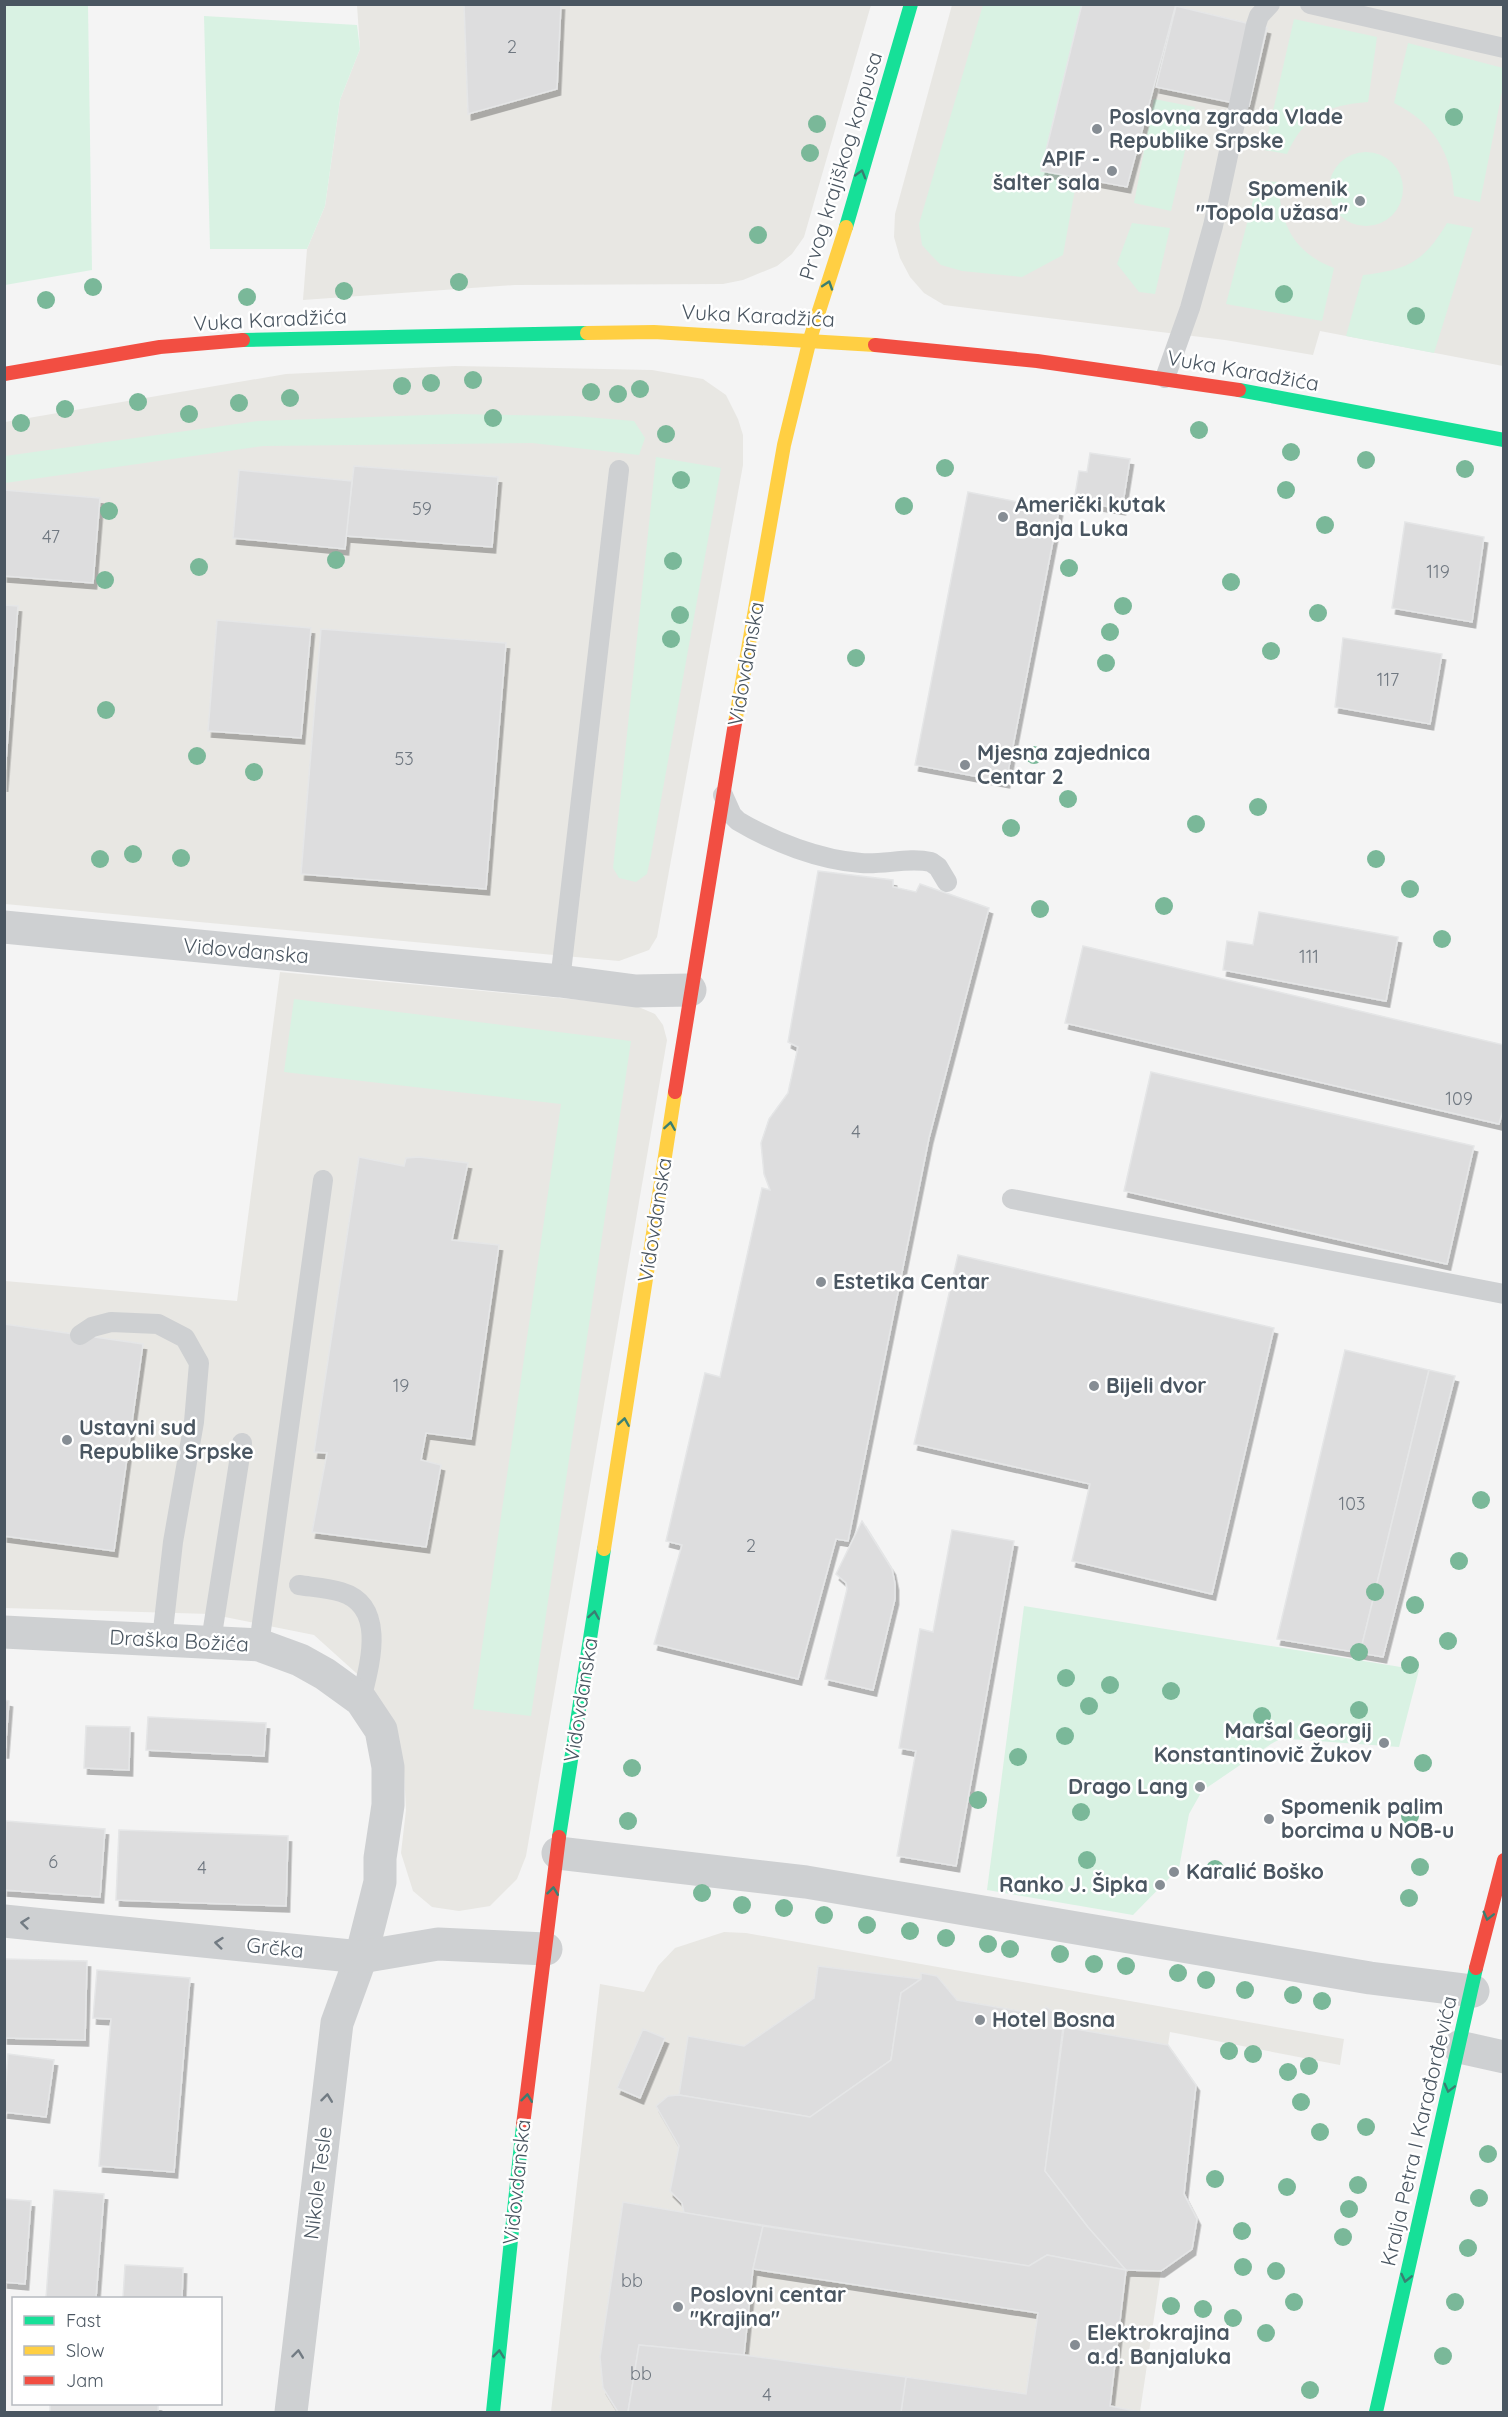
<svg xmlns="http://www.w3.org/2000/svg" width="1508" height="2417" viewBox="0 0 1508 2417" font-family="Quicksand,sans-serif">
	<style>
		.commercial { fill: #e8e7e3 }
		.green { fill: #d9f2e3 }
		.building { fill: #ddddde; stroke: #e5e6e7; stroke-width: 1.5; filter: url(#shadow) }
		.lines { fill: none; stroke-linecap: round; stroke-linejoin: round }
		.lane { stroke: #ced0d2; stroke-width: 20 }
		.street { stroke: #ced0d2; stroke-width: 33 }
		.fast { stroke: #16e098; stroke-width: 14 }
		.slow { stroke: #ffcf43; stroke-width: 14 }
		.jam { stroke: #f24e42; stroke-width: 14 }
		.tree { fill: #7ab899 }
		.oneway { stroke: #3a7f72 }
		.oneway2 { stroke: #727b83 }
		.poi-dot { fill: #868d94; stroke: #fff; stroke-width: 2 }
		.labels { text-anchor: middle; stroke-width: 5; stroke-linejoin: round; paint-order: stroke }
		.number-label { font-size: 18px; fill: #707881 }
		.poi-label { font-size: 21px; font-weight: bold; fill: #4a5661; stroke: #fff; text-anchor: start }
		.street-label { font-size: 21px; fill: #4a5661; stroke: #fff }
	</style>
	<defs>
		<filter id="shadow"><feDropShadow dx="3.5" dy="6" stdDeviation="0" flood-color="#0004"/></filter>
	</defs>
	<rect width="100%" height="100%" fill="#f4f4f4"/>
	<!-- commercial -->
	<g class="commercial">
		<path d="M357,5H871L804,237L792,254L777,266L743,280L723,284L515,285L303,300L307,249L325,206L340,100L360,49Z"/>
		<path d="M952,5H1503V366L1320,331L1313,355L1225,340L944,305L924,293L910,277L900,258L894,237L895,214Z"/>
		<path d="M455,366L652,370L703,379L726,395L738,419L743,435V465L657,937L649,950L619,961L5,904V422L286,374Z"/>
		<path d="M280,972L634,1005L655,1014L663,1025L667,1040L526,1856L517,1879L490,1906L459,1911L432,1907L413,1891L401,1853L406,1810L404,1771L365,1681L314,1635L210,1614L5,1608V1281L237,1301Z"/>
		<path d="M724,1932L746,1933L1344,2039L1340,2065L1170,2032L1168,2045L1196,2085L1184,2194L1197,2219L1192,2249L1161,2271L1140,2412H551L600,1984L644,1992L658,1966L675,1948Z"/>
	</g>
	<!-- green -->
	<g class="green">
		<path d="M5,4L88,5L92,270L5,285Z"/>
		<path d="M983,5H1082L1041,170L1077,178L1063,255L1022,277L962,271L941,265L932,256L922,245L919,224Z"/>
		<path d="M204,16L357,25L360,49L340,100L325,206L307,249H210Z"/>
		<path d="M1294,19L1377,37L1368,102C1327,105 1304,116 1287,154L1264,150Z"/>
		<path d="M1408,43L1503,68V87L1480,202L1454,196C1452,153 1433,122 1394,103Z"/>
		<path d="M1154,99L1195,107L1171,211L1134,203Z"/>
		<circle cx="1366" cy="189" r="37"/>
		<path d="M1258,181L1279,182C1279,223 1294,253 1334,268L1322,321L1226,304Z"/>
		<path d="M1132,223L1170,228L1155,294L1139,292L1117,264Z"/>
		<path d="M1447,223L1473,228L1434,353L1346,336L1363,275C1407,270 1424,262 1447,223Z"/>
		<path d="M455,414L574,416L634,421L645,438L639,455L532,443L263,446L5,483V456L258,421Z"/>
		<path d="M656,457L721,468L651,855L647,874L636,882L619,878L613,868Z"/>
		<path d="M294,999L631,1041L531,1716L473,1709L561,1104L284,1072Z"/>
		<path d="M1024,1606L1419,1670L1399,1747L1290,1739H1280L1271,1744L1202,1791L1189,1814L1179,1868L1133,1915L987,1890Z"/>
	</g>
	<!-- building -->
	<g class="building">
		<path d="M464,4H561L557,89L468,114Z"/>
		<path d="M1082,4H1176L1127,187L1041,171Z"/>
		<path d="M1176,6L1267,28L1249,106L1156,87Z"/>
		<path d="M1090,453L1130,459L1122,509L1074,501L1079,471L1087,472Z"/>
		<path d="M354,466L498,477L492,547L346,536Z"/>
		<path d="M239,470L352,481L345,549L233,538Z"/>
		<path d="M4,490L100,498L93,583L4,576Z"/>
		<path d="M968,492L1059,510L1006,782L915,765Z"/>
		<path d="M1405,522L1484,537L1472,622L1392,608Z"/>
		<path d="M4,605L18,606L4,786Z"/>
		<path d="M217,620L311,628L301,738L208,731Z"/>
		<path d="M321,629L506,643L486,889L301,874Z"/>
		<path d="M1343,638L1442,654L1430,724L1335,707Z"/>
		<path d="M818,871L893,880V887L916,892L920,884L989,908L929,1138L848,1541L836,1539L798,1679L654,1644L682,1545L666,1541L705,1373L720,1377L762,1188L770,1190L764,1174L761,1143L769,1119L788,1093L798,1047L788,1042Z"/>
		<path d="M1259,912L1398,937L1386,1001L1223,970L1227,941L1253,945Z"/>
		<path d="M1083,946L1504,1045V1107L1499,1124L1065,1023Z"/>
		<path d="M1151,1072L1474,1146L1447,1264L1124,1191Z"/>
		<path d="M359,1157L404,1166L406,1158L419,1157L468,1163L452,1240L499,1245L471,1439L426,1433L421,1460L441,1465L426,1547L312,1532L327,1453L314,1452Z"/>
		<path d="M958,1255L1274,1328L1212,1594L1072,1561L1090,1484L914,1444Z"/>
		<path d="M4,1324L143,1344L114,1551L4,1536Z"/>
		<path d="M1345,1350L1429,1370L1360,1653L1277,1639Z"/>
		<path d="M1429,1370L1455,1376L1383,1657L1360,1653Z"/>
		<path d="M862,1521L892,1569L895,1584V1599L873,1690L825,1679L847,1589L846,1583L836,1574Z"/>
		<path d="M952,1530L1014,1541L956,1866L897,1856L916,1751L899,1748L920,1629L933,1632Z"/>
		<path d="M4,1700L9,1701L5,1752H4Z"/>
		<path d="M148,1717L266,1723L264,1756L146,1750Z"/>
		<path d="M86,1726L130,1727L129,1770L84,1768Z"/>
		<path d="M6,1821L105,1829L100,1897L4,1890Z"/>
		<path d="M119,1830L288,1836L286,1906L116,1900Z"/>
		<path d="M4,1959L87,1961L85,2040L4,2038Z"/>
		<path d="M818,1966L921,1979L901,1993L891,2060L810,2117L679,2095L688,2036L744,2046L814,1998Z"/>
		<path d="M97,1970L190,1978L174,2172L99,2166L111,2019L93,2018Z"/>
		<path d="M921,1973L937,1976L957,2000L1037,2014L1046,2007L1064,2019L1045,2171L1088,2227L1126,2270L1047,2255L1029,2266L684,2213L682,2203L670,2191L679,2146L656,2106L668,2096L679,2095L810,2117L891,2060L901,1993L921,1979Z"/>
		<path d="M1064,2027L1168,2045L1196,2085L1184,2194L1197,2219L1192,2249L1161,2271L1126,2270L1088,2227L1045,2171Z"/>
		<path d="M643,2029L665,2038L640,2098L617,2088Z"/>
		<path d="M8,2054L54,2060L46,2117L4,2112Z"/>
		<path d="M54,2190L104,2194L96,2298H46Z"/>
		<path d="M4,2199L31,2201L25,2284L4,2282Z"/>
		<path d="M623,2202L763,2226L753,2269L744,2355L639,2345L628,2412H618L603,2388L600,2357Z"/>
		<path d="M763,2226L1029,2266L1047,2255L1126,2270L1110,2406L1140,2412H901L906,2377L1026,2394L1038,2313L753,2269Z"/>
		<path d="M125,2265L183,2268L182,2298H123Z"/>
		<path d="M639,2345L744,2355L906,2377L901,2412H628Z"/>
		<path d="M50,2404H129L158,2405V2412H50Z"/>
	</g>
	<g class="lines">
		<!-- lane -->
		<g class="lane">
			<path d="M1310,4L1504,48"/>
			<path d="M1165,378L1190,308L1213,226L1256,25L1259,16L1270,4"/>
			<path d="M723,795L732,815L738,821C773,842 820,860 861,863C884,865 908,857 931,862L938,867L947,882"/>
			<path d="M560,981L619,470"/>
			<path d="M1012,1199L1504,1294"/>
			<path d="M80,1335L92,1327L111,1322L158,1324L185,1338L199,1363L194,1422L173,1542L162,1639"/>
			<path d="M299,1585C312,1587 328,1588 341,1592C388,1606 369,1667 361,1700"/>
			<path d="M211,1641L242,1443"/>
			<path d="M259,1645L323,1180"/>
		</g>
		<!-- street -->
		<g class="street">
			<path d="M4,927L560,981L636,991L690,990"/>
			<path d="M4,1632L259,1645L300,1660L325,1674L361,1700L381,1730L388,1767V1805L380,1858V1882L361,1957L337,2023L291,2412"/>
			<path d="M558,1853L806,1882L1370,1978L1473,1991"/>
			<path d="M4,1921L361,1957L438,1944L546,1949"/>
			<path d="M1459,2047L1504,2057"/>
		</g>
		<!-- fast -->
		<g class="fast">
			<path d="M846,227L911,4"/>
			<path d="M243,340L587,333"/>
			<path d="M1239,390L1504,440"/>
			<path d="M559,1837L604,1549"/>
			<path d="M493,2412L523,2125"/>
			<path d="M1376,2412L1476,1968"/>
		</g>
		<!-- slow -->
		<g class="slow">
			<path d="M587,333L654,332L875,345"/>
			<path d="M735,723L784,445L810,339L846,227"/>
			<path d="M604,1549L675,1092"/>
		</g>
		<!-- jam -->
		<g class="jam">
			<path d="M875,345L1037,361L1239,390"/>
			<path d="M4,374L160,347L243,340"/>
			<path d="M675,1092L735,723"/>
			<path d="M1476,1968L1504,1860"/>
			<path d="M523,2125L559,1837"/>
		</g>
	</g>
	<!-- trees -->
	<g class="tree">
		<circle cx="1454" cy="117" r="9"/>
		<circle cx="817" cy="124" r="9"/>
		<circle cx="810" cy="153" r="9"/>
		<circle cx="758" cy="235" r="9"/>
		<circle cx="459" cy="282" r="9"/>
		<circle cx="93" cy="287" r="9"/>
		<circle cx="344" cy="291" r="9"/>
		<circle cx="1284" cy="294" r="9"/>
		<circle cx="247" cy="297" r="9"/>
		<circle cx="46" cy="300" r="9"/>
		<circle cx="1416" cy="316" r="9"/>
		<circle cx="473" cy="380" r="9"/>
		<circle cx="431" cy="383" r="9"/>
		<circle cx="402" cy="386" r="9"/>
		<circle cx="640" cy="389" r="9"/>
		<circle cx="591" cy="392" r="9"/>
		<circle cx="618" cy="394" r="9"/>
		<circle cx="290" cy="398" r="9"/>
		<circle cx="138" cy="402" r="9"/>
		<circle cx="239" cy="403" r="9"/>
		<circle cx="65" cy="409" r="9"/>
		<circle cx="189" cy="414" r="9"/>
		<circle cx="493" cy="418" r="9"/>
		<circle cx="21" cy="423" r="9"/>
		<circle cx="1199" cy="430" r="9"/>
		<circle cx="666" cy="434" r="9"/>
		<circle cx="1291" cy="452" r="9"/>
		<circle cx="1366" cy="460" r="9"/>
		<circle cx="945" cy="468" r="9"/>
		<circle cx="1465" cy="469" r="9"/>
		<circle cx="681" cy="480" r="9"/>
		<circle cx="1286" cy="490" r="9"/>
		<circle cx="904" cy="506" r="9"/>
		<circle cx="109" cy="511" r="9"/>
		<circle cx="1325" cy="525" r="9"/>
		<circle cx="336" cy="560" r="9"/>
		<circle cx="673" cy="561" r="9"/>
		<circle cx="199" cy="567" r="9"/>
		<circle cx="1069" cy="568" r="9"/>
		<circle cx="105" cy="580" r="9"/>
		<circle cx="1231" cy="582" r="9"/>
		<circle cx="1123" cy="606" r="9"/>
		<circle cx="1318" cy="613" r="9"/>
		<circle cx="680" cy="615" r="9"/>
		<circle cx="1110" cy="632" r="9"/>
		<circle cx="671" cy="639" r="9"/>
		<circle cx="1271" cy="651" r="9"/>
		<circle cx="856" cy="658" r="9"/>
		<circle cx="1106" cy="663" r="9"/>
		<circle cx="106" cy="710" r="9"/>
		<circle cx="1034" cy="755" r="9"/>
		<circle cx="197" cy="756" r="9"/>
		<circle cx="254" cy="772" r="9"/>
		<circle cx="1068" cy="799" r="9"/>
		<circle cx="1258" cy="807" r="9"/>
		<circle cx="1196" cy="824" r="9"/>
		<circle cx="1011" cy="828" r="9"/>
		<circle cx="133" cy="854" r="9"/>
		<circle cx="181" cy="858" r="9"/>
		<circle cx="100" cy="859" r="9"/>
		<circle cx="1376" cy="859" r="9"/>
		<circle cx="1410" cy="889" r="9"/>
		<circle cx="1164" cy="906" r="9"/>
		<circle cx="1040" cy="909" r="9"/>
		<circle cx="1442" cy="939" r="9"/>
		<circle cx="1481" cy="1500" r="9"/>
		<circle cx="1459" cy="1561" r="9"/>
		<circle cx="1375" cy="1592" r="9"/>
		<circle cx="1415" cy="1605" r="9"/>
		<circle cx="1448" cy="1641" r="9"/>
		<circle cx="1359" cy="1652" r="9"/>
		<circle cx="1410" cy="1665" r="9"/>
		<circle cx="1066" cy="1678" r="9"/>
		<circle cx="1110" cy="1685" r="9"/>
		<circle cx="1171" cy="1691" r="9"/>
		<circle cx="1089" cy="1706" r="9"/>
		<circle cx="1359" cy="1710" r="9"/>
		<circle cx="1262" cy="1716" r="9"/>
		<circle cx="1065" cy="1736" r="9"/>
		<circle cx="1018" cy="1757" r="9"/>
		<circle cx="1423" cy="1763" r="9"/>
		<circle cx="632" cy="1768" r="9"/>
		<circle cx="978" cy="1800" r="9"/>
		<circle cx="1081" cy="1812" r="9"/>
		<circle cx="1410" cy="1816" r="9"/>
		<circle cx="628" cy="1821" r="9"/>
		<circle cx="1087" cy="1860" r="9"/>
		<circle cx="1420" cy="1867" r="9"/>
		<circle cx="1215" cy="1869" r="9"/>
		<circle cx="702" cy="1893" r="9"/>
		<circle cx="1409" cy="1898" r="9"/>
		<circle cx="742" cy="1905" r="9"/>
		<circle cx="784" cy="1908" r="9"/>
		<circle cx="824" cy="1915" r="9"/>
		<circle cx="867" cy="1925" r="9"/>
		<circle cx="910" cy="1931" r="9"/>
		<circle cx="946" cy="1938" r="9"/>
		<circle cx="988" cy="1944" r="9"/>
		<circle cx="1010" cy="1949" r="9"/>
		<circle cx="1060" cy="1954" r="9"/>
		<circle cx="1094" cy="1964" r="9"/>
		<circle cx="1126" cy="1966" r="9"/>
		<circle cx="1178" cy="1973" r="9"/>
		<circle cx="1206" cy="1980" r="9"/>
		<circle cx="1245" cy="1990" r="9"/>
		<circle cx="1293" cy="1995" r="9"/>
		<circle cx="1322" cy="2001" r="9"/>
		<circle cx="1229" cy="2051" r="9"/>
		<circle cx="1253" cy="2054" r="9"/>
		<circle cx="1309" cy="2066" r="9"/>
		<circle cx="1288" cy="2072" r="9"/>
		<circle cx="1301" cy="2102" r="9"/>
		<circle cx="1366" cy="2127" r="9"/>
		<circle cx="1320" cy="2132" r="9"/>
		<circle cx="1488" cy="2154" r="9"/>
		<circle cx="1215" cy="2179" r="9"/>
		<circle cx="1358" cy="2185" r="9"/>
		<circle cx="1287" cy="2187" r="9"/>
		<circle cx="1479" cy="2198" r="9"/>
		<circle cx="1349" cy="2209" r="9"/>
		<circle cx="1242" cy="2231" r="9"/>
		<circle cx="1343" cy="2237" r="9"/>
		<circle cx="1468" cy="2248" r="9"/>
		<circle cx="1243" cy="2267" r="9"/>
		<circle cx="1276" cy="2271" r="9"/>
		<circle cx="1294" cy="2302" r="9"/>
		<circle cx="1455" cy="2302" r="9"/>
		<circle cx="1171" cy="2306" r="9"/>
		<circle cx="1203" cy="2309" r="9"/>
		<circle cx="1233" cy="2318" r="9"/>
		<circle cx="1266" cy="2333" r="9"/>
		<circle cx="1443" cy="2356" r="9"/>
		<circle cx="1310" cy="2390" r="9"/>
	</g>
	<!-- one-way arrows -->
	<defs><path id="oneway-chevron" d="M-2-3.5L2.5 0L-2 3.5" fill="none" stroke-width="1.6" stroke-linecap="round" stroke-linejoin="round" transform="scale(1.5)"/></defs>
	<g class="oneway">
		<use href="#oneway-chevron" transform="translate(861 174) rotate(-74)"/>
		<use href="#oneway-chevron" transform="translate(828 285) rotate(-72)"/>
		<use href="#oneway-chevron" transform="translate(670 1126) rotate(-81)"/>
		<use href="#oneway-chevron" transform="translate(624 1422) rotate(-81)"/>
		<use href="#oneway-chevron" transform="translate(594 1615) rotate(-81)"/>
		<use href="#oneway-chevron" transform="translate(553 1891) rotate(-83)"/>
		<use href="#oneway-chevron" transform="translate(1488 1916) rotate(104)"/>
		<use href="#oneway-chevron" transform="translate(1449 2088) rotate(104)"/>
		<use href="#oneway-chevron" transform="translate(527 2098) rotate(-83)"/>
		<use href="#oneway-chevron" transform="translate(1406 2278) rotate(103)"/>
		<use href="#oneway-chevron" transform="translate(499 2354) rotate(-84)"/>
	</g>
	<g class="oneway2">
		<use href="#oneway-chevron" transform="translate(25 1923) rotate(-174)"/>
		<use href="#oneway-chevron" transform="translate(219 1943) rotate(-174)"/>
		<use href="#oneway-chevron" transform="translate(327 2098) rotate(-83)"/>
		<use href="#oneway-chevron" transform="translate(298 2354) rotate(-83)"/>
	</g>
	<!-- markers -->
	<g class="poi-dot">
		<circle cx="1097" cy="129" r="6"/>
		<circle cx="1112" cy="171" r="6"/>
		<circle cx="1360" cy="201" r="6"/>
		<circle cx="1003" cy="517" r="6"/>
		<circle cx="965" cy="765" r="6"/>
		<circle cx="821" cy="1282" r="6"/>
		<circle cx="1094" cy="1386" r="6"/>
		<circle cx="67" cy="1440" r="6"/>
		<circle cx="1384" cy="1743" r="6"/>
		<circle cx="1200" cy="1787" r="6"/>
		<circle cx="1269" cy="1819" r="6"/>
		<circle cx="1174" cy="1872" r="6"/>
		<circle cx="1160" cy="1885" r="6"/>
		<circle cx="980" cy="2020" r="6"/>
		<circle cx="678" cy="2307" r="6"/>
		<circle cx="1075" cy="2345" r="6"/>
	</g>
	<g class="labels">
		<!-- number labels -->
		<g class="number-label">
			<text x="512" y="53">2</text>
			<text x="422" y="515">59</text>
			<text x="51" y="543">47</text>
			<text x="1438" y="578">119</text>
			<text x="1388" y="686">117</text>
			<text x="404" y="765">53</text>
			<text x="1309" y="963">111</text>
			<text x="1459" y="1105">109</text>
			<text x="856" y="1138">4</text>
			<text x="401" y="1392">19</text>
			<text x="1352" y="1510">103</text>
			<text x="751" y="1552">2</text>
			<text x="53" y="1868">6</text>
			<text x="202" y="1874">4</text>
			<text x="632" y="2287">bb</text>
			<text x="641" y="2380">bb</text>
			<text x="767" y="2401">4</text>
		</g>
		<!-- poi labels -->
		<g class="poi-label">
			<text x="1109" y="124">Poslovna zgrada Vlade<tspan x="1109" dy="24">Republike Srpske</tspan></text>
			<text x="1100" y="166" text-anchor="end">APIF -<tspan x="1100" dy="24">šalter sala</tspan></text>
			<text x="1348" y="196" text-anchor="end">Spomenik<tspan x="1348" dy="24">"Topola užasa"</tspan></text>
			<text x="1015" y="512">Američki kutak<tspan x="1015" dy="24">Banja Luka</tspan></text>
			<text x="977" y="760">Mjesna zajednica<tspan x="977" dy="24">Centar 2</tspan></text>
			<text x="833" y="1289">Estetika Centar</text>
			<text x="1106" y="1393">Bijeli dvor</text>
			<text x="79" y="1435">Ustavni sud<tspan x="79" dy="24">Republike Srpske</tspan></text>
			<text x="1372" y="1738" text-anchor="end">Maršal Georgij<tspan x="1372" dy="24">Konstantinovič Žukov</tspan></text>
			<text x="1188" y="1794" text-anchor="end">Drago Lang</text>
			<text x="1281" y="1814">Spomenik palim<tspan x="1281" dy="24">borcima u NOB-u</tspan></text>
			<text x="1186" y="1879">Karalić Boško</text>
			<text x="1148" y="1892" text-anchor="end">Ranko J. Šipka</text>
			<text x="992" y="2027">Hotel Bosna</text>
			<text x="690" y="2302">Poslovni centar<tspan x="690" dy="24">"Krajina"</tspan></text>
			<text x="1087" y="2340">Elektrokrajina<tspan x="1087" dy="24">a.d. Banjaluka</tspan></text>
		</g>
		<!-- street labels -->
		<g class="street-label">
			<text transform="translate(841 166) rotate(-73)" y="7">Prvog krajiškog korpusa</text>
			<text transform="translate(758 316) rotate(3)" y="7">Vuka Karadžića</text>
			<text transform="translate(270 320) rotate(-3)" y="7">Vuka Karadžića</text>
			<text transform="translate(1243 371) rotate(10)" y="7">Vuka Karadžića</text>
			<text transform="translate(746 664) rotate(-80)" y="7">Vidovdanska</text>
			<text transform="translate(246 951) rotate(5)" y="7">Vidovdanska</text>
			<text transform="translate(655 1220) rotate(-81)" y="7">Vidovdanska</text>
			<text transform="translate(179 1641) rotate(3)" y="7">Draška Božića</text>
			<text transform="translate(581 1700) rotate(-81)" y="7">Vidovdanska</text>
			<text transform="translate(275 1948) rotate(6)" y="7">Grčka</text>
			<text transform="translate(1419 2131) rotate(-77)" y="7">Kralja Petra I Karađorđevića</text>
			<text transform="translate(517 2182) rotate(-84)" y="7">Vidovdanska</text>
			<text transform="translate(318 2183) rotate(-83)" y="7">Nikole Tesle</text>
		</g>
	</g>
	<!-- border -->
	<rect width="1508" height="2417" fill="none" stroke="#4a5661" stroke-width="12"/>
	<!-- legend -->
	<rect x="12" y="2297" width="210" height="108" fill="#ffffff" stroke="#b7bbc0" stroke-width="1.5"/>
	<rect x="24" y="2316" width="30" height="9" fill="#16e098" stroke="#b7bbc0" stroke-width="1.5"/>
	<text x="66" y="2327" font-size="18" fill="#4a5661">Fast</text>
	<rect x="24" y="2346" width="30" height="9" fill="#ffcf43" stroke="#b7bbc0" stroke-width="1.5"/>
	<text x="66" y="2357" font-size="18" fill="#4a5661">Slow</text>
	<rect x="24" y="2376" width="30" height="9" fill="#f24e42" stroke="#b7bbc0" stroke-width="1.5"/>
	<text x="66" y="2387" font-size="18" fill="#4a5661">Jam</text>
</svg>
